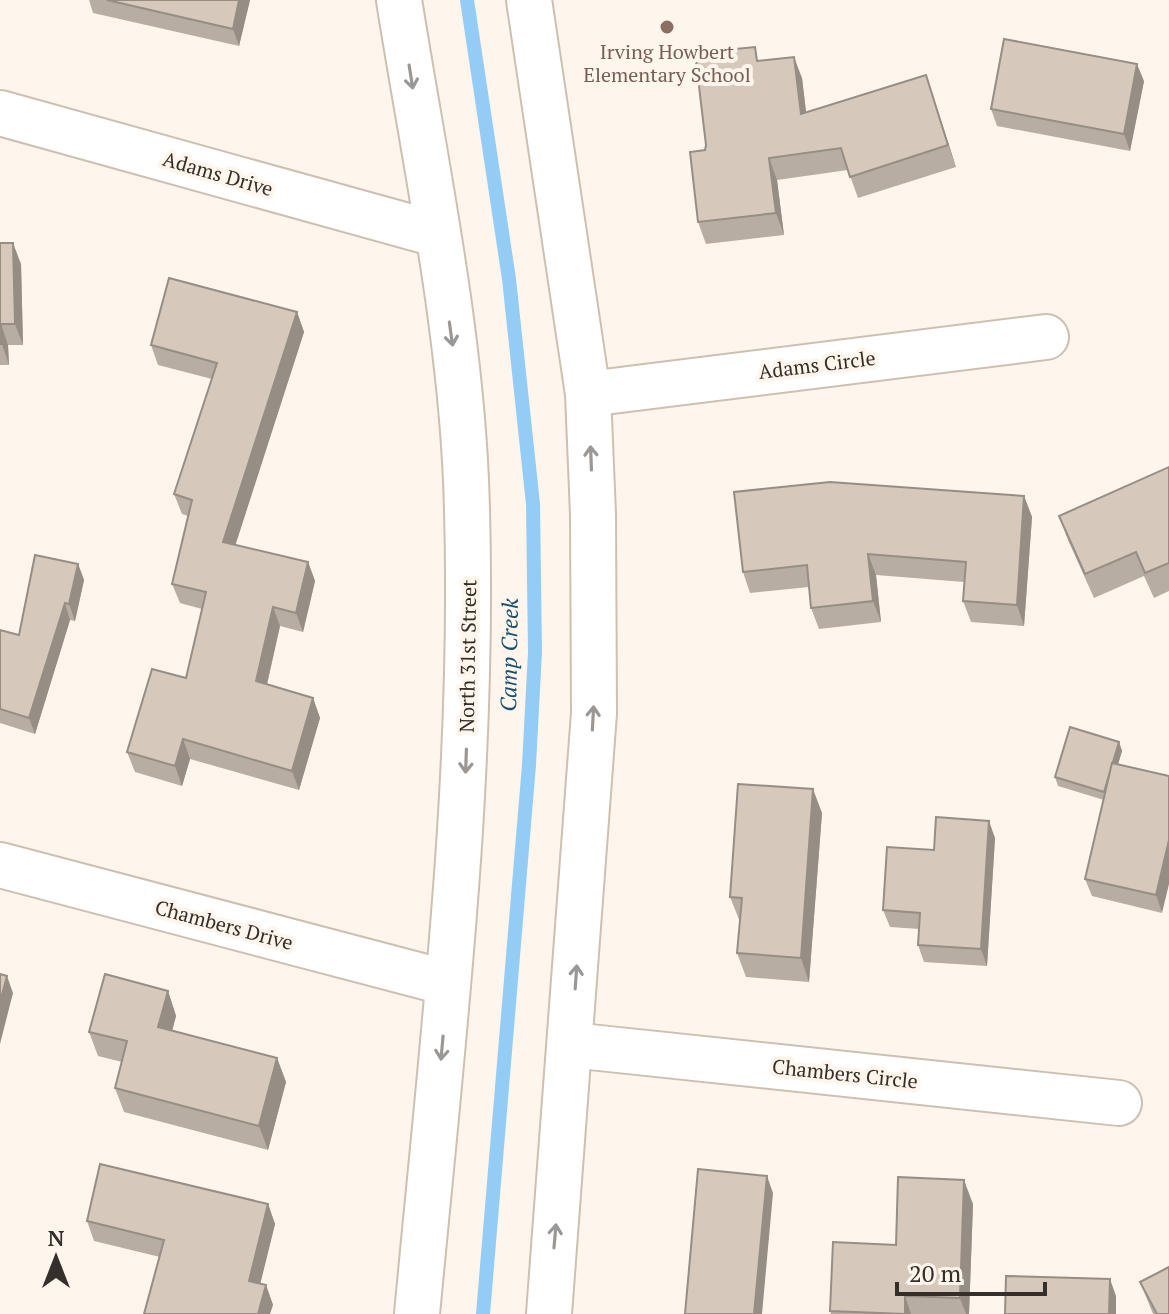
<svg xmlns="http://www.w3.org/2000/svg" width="1169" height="1314" viewBox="0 0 1169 1314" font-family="'PT Serif',serif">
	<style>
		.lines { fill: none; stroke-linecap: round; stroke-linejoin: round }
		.stream { stroke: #93ccf4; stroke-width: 14 }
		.minor-casing { stroke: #cdc0b3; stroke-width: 48 }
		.secondary-casing { stroke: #cdc0b3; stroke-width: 48 }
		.minor { stroke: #fff; stroke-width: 44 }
		.secondary { stroke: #fff; stroke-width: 44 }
		.wall { fill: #b8ada2 }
		.shaded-wall { fill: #968d84 }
		.building { fill: #d6c9bc; stroke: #968d84; stroke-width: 2 }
		.oneway { stroke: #9a9794 }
		.education-dot { fill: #8d6e63; stroke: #fef6ed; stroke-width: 3 }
		.labels { text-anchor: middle; stroke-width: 8; stroke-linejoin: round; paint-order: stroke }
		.education-label { font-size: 20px; fill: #785e54; stroke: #fef6ed }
		.street-label { font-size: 20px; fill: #342f2a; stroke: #fef6ed }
		.water-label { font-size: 22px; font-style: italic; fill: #195071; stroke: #fef6ed }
	</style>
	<rect width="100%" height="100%" fill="#fef6ed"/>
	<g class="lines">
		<!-- stream -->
		<path class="stream" d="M467,0L509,279L533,504L535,652L529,765L483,1314"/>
		<defs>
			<g id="minor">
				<path d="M0,113L436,234"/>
				<path d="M588,394L1046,337"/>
				<path d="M0,865L448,983"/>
				<path d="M571,1045L1119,1103"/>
			</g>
			<g id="secondary">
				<path d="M399,0C424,157 459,321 466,480C477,759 443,1036 417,1314"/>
				<path d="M529,0L588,394L593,514L594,713L549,1314"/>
			</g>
		</defs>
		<!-- minor casing -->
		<use href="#minor" class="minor-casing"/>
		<!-- secondary casing -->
		<use href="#secondary" class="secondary-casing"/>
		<!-- minor -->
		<use href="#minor" class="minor"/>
		<!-- secondary -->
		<use href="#secondary" class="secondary"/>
	</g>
	<!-- wall -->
	<g class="wall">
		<path d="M89,0H250L239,46L93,13Z"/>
		<path d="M760,60L802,78L806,113L926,75L956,167L858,198L848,170L777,180L784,235L706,244L698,222L705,150Z"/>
		<path d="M1144,81L1130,151L997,126L991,109Z"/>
		<path d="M0,243L21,264L23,345H8L9,365H0Z"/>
		<path d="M297,312L304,332L235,545L308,562L315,581L303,632L280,626L267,685L313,698L320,718L299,790L190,759L182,786L135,772L127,752L186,678L202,609L180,603L172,584L188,516L182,514L174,494L212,379L158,365L151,345Z"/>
		<path d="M1169,467V591L1154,598L1144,576L1094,598L1068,540L1059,516Z"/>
		<path d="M1024,496L1032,517L1024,626L971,622L963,601L964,582L876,575L881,622L819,629L811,608L809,587L750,593L743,572Z"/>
		<path d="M78,564L84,580L75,621L70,620L35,734L0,723V630L19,635Z"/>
		<path d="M1119,742L1122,751L1118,764L1162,913L1092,896L1085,879L1104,800L1058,786L1055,777Z"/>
		<path d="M822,813L809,982L746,977L737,953L740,922L730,897Z"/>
		<path d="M995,838L987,966L924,962L918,945L919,929L890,927L883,910L934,850Z"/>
		<path d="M168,991L176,1016L172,1030L277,1058L286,1082L268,1150L124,1112L115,1088L122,1062L98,1056L89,1032Z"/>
		<path d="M268,1204L275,1224L260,1284L266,1285L273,1305L160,1257L94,1241L87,1221Z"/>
		<path d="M973,1204L969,1314H831L830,1311L896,1245Z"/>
		<path d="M1140,1282L1169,1314H1153Z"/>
	</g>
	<!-- shaded-wall -->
	<g class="shaded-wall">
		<path d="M239,0H250L239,46L233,29Z"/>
		<path d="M794,57L802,78L809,136L801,114Z"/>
		<path d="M1137,64L1144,81L1130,151L1124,134Z"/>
		<path d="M926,75L933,96L956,167L948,145Z"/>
		<path d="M769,158L777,180L784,235L776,213Z"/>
		<path d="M13,243L21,264L23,345L15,324Z"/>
		<path d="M297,312L304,332L230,562L223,542Z"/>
		<path d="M1,324L8,345L9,365L2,344Z"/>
		<path d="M1024,496L1032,517L1024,626L1017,605Z"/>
		<path d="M868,554L876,575L881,622L873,601Z"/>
		<path d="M308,562L315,581L303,632L296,613Z"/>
		<path d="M78,564L84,580L75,621L69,604Z"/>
		<path d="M65,603L70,620L35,734L29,718Z"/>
		<path d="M273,607L280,626L263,701L256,681Z"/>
		<path d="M313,698L320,718L299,790L292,771Z"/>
		<path d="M183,739L190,759L182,786L175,766Z"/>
		<path d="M1119,742L1122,751L1107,801L1104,792Z"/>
		<path d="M813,789L822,813L809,982L801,958Z"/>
		<path d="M989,821L995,838L987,966L981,949Z"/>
		<path d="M1169,840V884L1162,913L1156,895Z"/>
		<path d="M7,976L13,993L0,1044V1002Z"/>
		<path d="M168,991L176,1016L167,1051L158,1027Z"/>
		<path d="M277,1058L286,1082L268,1150L259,1126Z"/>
		<path d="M767,1176L773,1193L762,1314H754Z"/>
		<path d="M964,1180L973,1204L969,1314H966L960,1298Z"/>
		<path d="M268,1204L275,1224L256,1301L249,1281Z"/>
		<path d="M1110,1279L1116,1296V1314H1109Z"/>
		<path d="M266,1285L273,1305L270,1314H258Z"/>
		<path d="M905,1296L911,1314H905Z"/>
	</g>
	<!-- building -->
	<g class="building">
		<path d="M107,0H239L233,29Z"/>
		<path d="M1004,39L1137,64L1124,134L991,109Z"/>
		<path d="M755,47L757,61L794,57L801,114L926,75L948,145L850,177L841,148L769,158L776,213L698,222L690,152L705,150L706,145L695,53Z"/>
		<path d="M0,243H13L15,324H1L2,344H0Z"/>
		<path d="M169,278L297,312L223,542L308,562L296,613L273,607L256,681L313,698L292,771L183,739L175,766L127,752L152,669L186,678L206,592L172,584L192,500L174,494L217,363L151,345Z"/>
		<path d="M1169,467V563L1145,573L1136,552L1085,574L1059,516Z"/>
		<path d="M830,482L1024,496L1017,605L963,601L966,562L868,554L873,601L811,608L807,565L743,572L734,492Z"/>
		<path d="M35,555L78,564L69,604L65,603L29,718L0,709V630L19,635Z"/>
		<path d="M1070,727L1119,742L1104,792L1055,777Z"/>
		<path d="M1112,763L1169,776V840L1156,895L1085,879Z"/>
		<path d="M738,784L813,789L801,958L737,953L742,898L730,897Z"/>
		<path d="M936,817L989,821L981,949L918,945L920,913L883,910L887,847L934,850Z"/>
		<path d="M0,974L7,976L0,1002Z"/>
		<path d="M105,974L168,991L158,1027L277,1058L259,1126L115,1088L127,1041L89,1032Z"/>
		<path d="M100,1164L268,1204L249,1281L266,1285L258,1314H144L164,1240L87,1221Z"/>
		<path d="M698,1169L767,1176L754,1314H685Z"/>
		<path d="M898,1177L964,1180L960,1298L905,1296V1314L830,1311L833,1242L896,1245Z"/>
		<path d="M1169,1267V1314H1157L1140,1282Z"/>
		<path d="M1006,1276L1110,1279L1109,1314H1005Z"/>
	</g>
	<!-- one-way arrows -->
	<defs><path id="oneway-shaft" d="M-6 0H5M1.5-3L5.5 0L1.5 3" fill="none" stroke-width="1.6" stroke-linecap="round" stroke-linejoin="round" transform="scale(2)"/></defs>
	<g class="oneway">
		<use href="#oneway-shaft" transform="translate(411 77) rotate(81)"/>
		<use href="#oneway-shaft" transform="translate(451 334) rotate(82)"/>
		<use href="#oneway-shaft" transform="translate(591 458) rotate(-92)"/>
		<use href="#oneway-shaft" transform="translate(593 718) rotate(-87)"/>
		<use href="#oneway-shaft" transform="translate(466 761) rotate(92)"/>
		<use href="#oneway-shaft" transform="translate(576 977) rotate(-86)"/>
		<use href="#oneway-shaft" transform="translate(442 1048) rotate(95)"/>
		<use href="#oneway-shaft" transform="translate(555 1236) rotate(-85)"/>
	</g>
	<!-- markers -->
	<circle class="education-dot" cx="667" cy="27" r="8"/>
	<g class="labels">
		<!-- education labels -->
		<g class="education-label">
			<text x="667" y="59">Irving Howbert<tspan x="667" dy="23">Elementary School</tspan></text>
		</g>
		<!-- street labels -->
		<g class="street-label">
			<text transform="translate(218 174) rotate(16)" y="7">Adams Drive</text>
			<text transform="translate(817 365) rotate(-7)" y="7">Adams Circle</text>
			<text transform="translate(468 656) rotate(-89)" y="7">North 31st Street</text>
			<text transform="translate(224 925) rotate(15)" y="7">Chambers Drive</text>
			<text transform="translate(845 1074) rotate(6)" y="7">Chambers Circle</text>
		</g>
		<!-- water labels -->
		<g class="water-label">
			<text transform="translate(509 655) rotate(-89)" y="8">Camp Creek</text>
		</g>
	</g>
	<!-- north arrow -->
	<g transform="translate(56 1258)" stroke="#fef6ed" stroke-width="6" paint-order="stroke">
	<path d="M0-6L14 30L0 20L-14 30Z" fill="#342f2a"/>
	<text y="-12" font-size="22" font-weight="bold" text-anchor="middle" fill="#342f2a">N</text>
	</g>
	<!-- scale -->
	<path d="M897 1282v12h148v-12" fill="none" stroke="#342f2a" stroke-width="4"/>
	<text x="909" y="1282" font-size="24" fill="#342f2a" stroke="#fef6ed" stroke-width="6" paint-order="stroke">20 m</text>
</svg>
